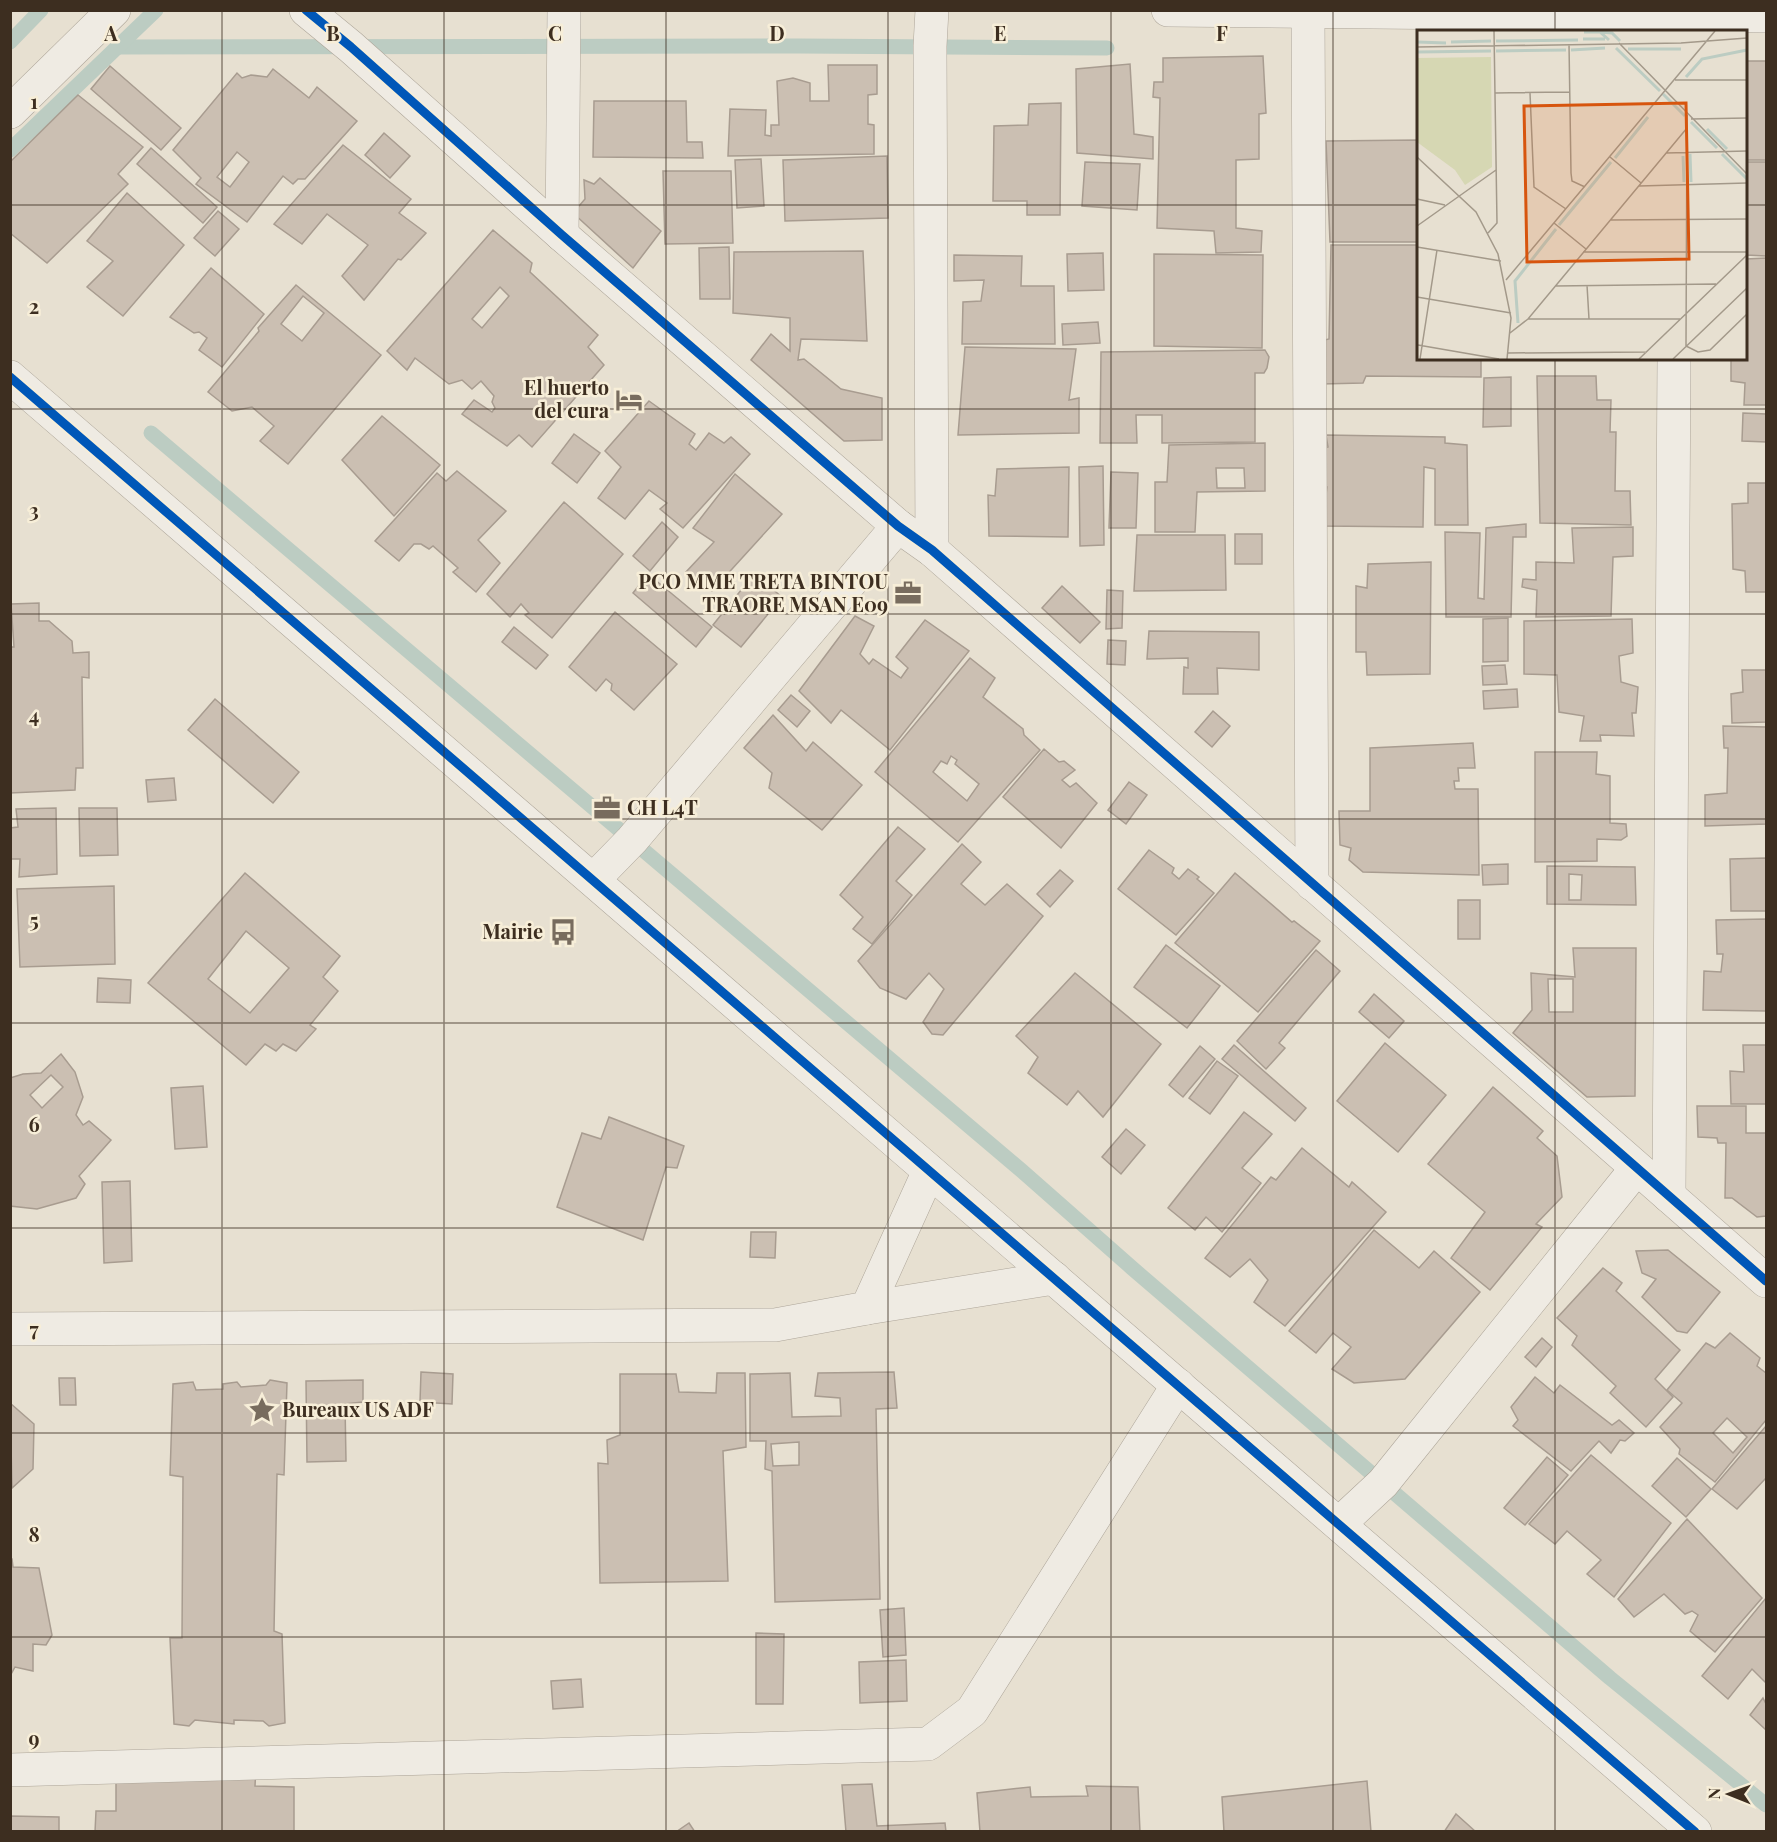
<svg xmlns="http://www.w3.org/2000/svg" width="1777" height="1842" viewBox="0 0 1777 1842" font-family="'Playfair Display',serif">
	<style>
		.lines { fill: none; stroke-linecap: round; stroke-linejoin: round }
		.stream { stroke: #bcccc2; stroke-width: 15 }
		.building { fill: #cbbfb2; stroke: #a89c90; stroke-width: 1.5; fill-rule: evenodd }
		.minor-casing { stroke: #ada599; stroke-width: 34 }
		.minor { stroke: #efebe3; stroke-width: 33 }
		.cycleway-casing { stroke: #f7eed8; stroke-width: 13 }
		.cycleway { stroke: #0057b8; stroke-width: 9 }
		.grid { fill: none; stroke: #3d2e20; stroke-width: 1.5; stroke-opacity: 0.55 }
		.labels { text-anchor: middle; stroke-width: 5; stroke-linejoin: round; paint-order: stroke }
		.poi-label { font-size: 20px; font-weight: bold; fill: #3d2e20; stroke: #f7eed8; text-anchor: end }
		.inset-river { fill: none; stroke: #bcccc2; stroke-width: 3 }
		.inset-road { fill: none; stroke: #a3998a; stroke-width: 1.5 }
		.view { fill: #d7550e; fill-opacity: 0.15; stroke: #d7550e; stroke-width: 3 }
		.inset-edge { fill: none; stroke: #3d2e20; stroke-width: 3 }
		.grid-label { font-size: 20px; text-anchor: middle; font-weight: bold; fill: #3d2e20; stroke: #f7eed8; stroke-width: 5; stroke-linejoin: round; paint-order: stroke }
	</style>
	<rect width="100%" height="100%" fill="#e7e0d1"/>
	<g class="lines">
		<!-- stream -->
		<g class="stream">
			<path d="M10,42L41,10"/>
			<path d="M118,47L799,46L1107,48"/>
			<path d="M10,150L156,10"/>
			<path d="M151,433L1022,1171L1132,1268L1610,1678L1766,1805"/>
		</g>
	</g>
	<!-- building -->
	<g class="building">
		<path d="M1263,56L1266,113L1259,114V159L1236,160V228L1262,231L1261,252L1216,253L1214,231L1157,228L1160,98L1153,97L1154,82H1163V58Z"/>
		<rect x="1746" y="61" width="20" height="99"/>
		<path d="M1130,64L1134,134L1153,137V159L1077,153L1076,69Z"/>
		<path d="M828,65H877V94L868,95V124L874,125V154L728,156L730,109L766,110L765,135L771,136V125H779L777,81L793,78L810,83V101H829Z"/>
		<path d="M110,66L181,128L161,150L91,89Z"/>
		<path d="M273,69L309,98L317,87L357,121L305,179H298L293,184L283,176L247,222L196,184L201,178L173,150L237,73L242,78L251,75L267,77ZM237,152L249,162L230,187L217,177Z"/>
		<path d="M78,95L143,147L118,174L128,184L47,263L10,233V162Z"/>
		<path d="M594,101H686L687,142H702L703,158L593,157Z"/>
		<path d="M1061,103L1060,215H1027V201H993L994,126L1028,125L1029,104Z"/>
		<path d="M384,133L410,156L390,178L365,155Z"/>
		<path d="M1418,140V242H1330L1326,141Z"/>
		<path d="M343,145L411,199L399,213L426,233L401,260L398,259L364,300L342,276L368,245L327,214L302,244L274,224Z"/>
		<path d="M151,148L217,207L203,223L137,164Z"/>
		<path d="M887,156L888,218L785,221L783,160Z"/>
		<path d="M761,159L764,206L737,208L735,160Z"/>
		<path d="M1085,162L1140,164L1137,210L1082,206Z"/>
		<path d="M1746,162H1766V256L1746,255Z"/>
		<path d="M663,171H731L733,243L665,244Z"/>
		<path d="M600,178L661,231L633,268L573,213L585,199L584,180L594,184Z"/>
		<path d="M127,193L184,245L123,316L87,287L113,261L87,241Z"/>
		<path d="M218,211L239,229L215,256L194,238Z"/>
		<path d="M493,230L532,263L530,272L598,335L588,347L604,365L532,447L519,435L507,446L462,414L474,400L492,412L495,408L492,402L494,396L481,381L472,389L462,380L449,384L415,358L407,370L387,351ZM500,287L509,296L482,328L472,319Z"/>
		<path d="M1331,245H1418V358H1481V377L1366,376L1363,383L1321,384L1320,341L1329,339Z"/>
		<path d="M729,247L730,299H700L699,248Z"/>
		<path d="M863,251L867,341L801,339L798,360L804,359L841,389L882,398V440L844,441L751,360L771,334L790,351V318L733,313L734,252Z"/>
		<path d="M1103,253L1104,290L1068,291L1067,254Z"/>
		<path d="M1154,254L1263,255L1262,348L1154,346Z"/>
		<path d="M954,255L1022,256L1021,286H1054L1055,344H962L963,302L981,301L984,280L954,281Z"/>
		<path d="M1766,258V405H1744L1745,383L1731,381V358H1746V259Z"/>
		<path d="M211,268L264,314L222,367L199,350L207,338L199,332L194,333L170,317Z"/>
		<path d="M296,285L381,355L288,464L260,441L274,426L252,407L232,411L208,392L259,331L258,328ZM303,296L324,313L302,341L281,324Z"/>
		<path d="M1098,322L1100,343L1063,345L1062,324Z"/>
		<path d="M965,347L1076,349L1069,400L1079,398V433L958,435Z"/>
		<path d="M1265,350L1269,357L1267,368L1264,373H1255V442L1162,443V415H1136L1137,443H1100L1101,352Z"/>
		<path d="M1537,376H1596L1597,400H1611L1610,432H1616L1615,491H1630L1631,525L1540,523Z"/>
		<path d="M1511,377V426L1483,427L1484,378Z"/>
		<path d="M649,401L695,434L689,444L696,450L709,433L724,443L731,437L750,454L683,528L660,509L667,503L649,490L625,519L598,498L621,467L605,451Z"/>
		<path d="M1743,413L1766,414V442L1742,441Z"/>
		<path d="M382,416L440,465L394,516L342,460Z"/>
		<path d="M574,434L600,453L577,483L552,463Z"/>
		<path d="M1326,435L1445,437V443L1467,445L1468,525H1435V469L1424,467L1423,527L1322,526L1327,487H1319L1321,449L1328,447Z"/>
		<path d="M1265,443V491L1197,492L1195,532H1155V482H1167L1169,445ZM1216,468H1244L1245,488H1217Z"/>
		<path d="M1103,466L1104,545L1080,546L1079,467Z"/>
		<path d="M1069,467L1068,537L989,536L988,495L995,496L997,469Z"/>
		<path d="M457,471L506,511L478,540L500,563L476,592L453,572L458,568L433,546L429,549L421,544H414L399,561L375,541L437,473L446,481Z"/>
		<path d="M1111,472L1138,473L1136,528H1109Z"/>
		<path d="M735,474L782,514L712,591L686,572L714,542L693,528Z"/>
		<path d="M1748,483H1766V592H1746L1745,571L1733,569L1732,504L1748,503Z"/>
		<path d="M564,502L623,554L552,638L525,615L529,613L521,604L510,617L487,594Z"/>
		<path d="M662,522L678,537L650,571L633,556Z"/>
		<path d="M1526,524V537H1513L1511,617H1446L1445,532L1480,533L1478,598L1484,599L1486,528Z"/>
		<path d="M1633,527V556L1613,557L1611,616L1536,617L1537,590L1522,587L1523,579L1536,580V562L1574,563L1572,528Z"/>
		<rect x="1235" y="534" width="27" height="30"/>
		<path d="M1137,535H1225L1226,590L1134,591Z"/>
		<path d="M1431,562L1430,674L1367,675L1366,652H1356V586L1367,588L1368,564Z"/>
		<path d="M648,574L712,627L696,647L633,593Z"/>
		<path d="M754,574L782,597L741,647L713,625Z"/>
		<path d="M1062,586L1100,622L1080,643L1042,608Z"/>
		<path d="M1107,590L1123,591L1122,628L1106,629Z"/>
		<path d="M39,603V621H49L72,641L73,653L89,652V678L82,677L83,768H76L75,790L10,793V647H14L11,604Z"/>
		<path d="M615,612L677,664L634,710L611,690L612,684L606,679L596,691L569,667Z"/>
		<path d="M855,616L874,626L860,654L869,664L873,659L901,678L908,668L896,657L925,620L969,651L890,750L841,710L831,723L799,691Z"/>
		<path d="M1508,618V661L1483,662V619Z"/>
		<path d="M1632,619L1633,653L1619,656L1621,682L1638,687L1636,713H1632L1634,736L1600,735L1601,741H1580L1584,716L1559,712L1557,675L1524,674V621Z"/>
		<path d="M514,627L548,655L536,669L502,642Z"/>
		<path d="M1149,631L1259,632V670L1217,668L1218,694H1183L1184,667L1188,668V658L1147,659Z"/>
		<path d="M1108,640L1126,641L1125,665L1107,664Z"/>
		<path d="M970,658L995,678L983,697L1023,729L1024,735L1040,750L958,842L875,772ZM951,756L957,760L955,764L979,784L967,801L933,772L941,761L947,764Z"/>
		<path d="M1505,665L1507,684L1483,685L1482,666Z"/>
		<path d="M1742,670H1766V722L1732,723L1731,694L1743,692Z"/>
		<path d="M1517,689L1518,707L1484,709L1483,691Z"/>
		<path d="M791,695L810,711L797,727L778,710Z"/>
		<path d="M215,699L299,772L273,803L188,730Z"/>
		<path d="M1213,711L1230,726L1212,747L1195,732Z"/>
		<path d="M773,715L806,751L813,742L862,785L822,830L769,788L772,773L744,748Z"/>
		<path d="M1723,726L1766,727V824L1705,826V795L1727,793L1728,748H1724Z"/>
		<path d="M1473,743L1475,768H1458L1459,781H1454L1455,789H1478L1479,875L1363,872L1349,860L1351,848L1340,845L1339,811H1370V748Z"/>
		<path d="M1044,749L1059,762L1064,761L1075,770L1062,780L1070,787L1076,783L1097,803L1061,848L1003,797Z"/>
		<path d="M1535,752H1597L1596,774L1610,776V823L1626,824L1627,836L1621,840L1597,839V861L1535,862Z"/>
		<path d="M174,778L176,800L148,802L146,780Z"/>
		<path d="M1129,782L1147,795L1126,824L1108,810Z"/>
		<path d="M56,808L57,874L19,877L20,859H10V828L18,827L16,809Z"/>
		<path d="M79,808H117L118,855L80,856Z"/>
		<path d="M898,827L925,849L896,881L912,895L872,944L853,929L863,917L840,895Z"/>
		<path d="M962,844L981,862L961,884L985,905L1007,884L1043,916L943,1035L932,1034L923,1022L944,989L929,973L906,999L880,988L858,961Z"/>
		<path d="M1149,850L1174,868L1172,873L1179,879L1188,869L1199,877L1197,879L1214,893L1176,935L1118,889Z"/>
		<path d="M1766,858V911H1731L1730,859Z"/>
		<path d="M1508,864V884L1483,885L1482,865Z"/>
		<path d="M1547,866L1635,867L1636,905L1547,904ZM1569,874L1582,875L1581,900H1569Z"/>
		<path d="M1060,870L1073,881L1050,907L1037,894Z"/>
		<path d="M245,873L340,956L323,977L338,991L310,1025L316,1029L296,1051L283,1044L276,1051L265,1044L246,1065L148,983ZM246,931L289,968L250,1013L208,979Z"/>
		<path d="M1235,873L1292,922L1294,921L1320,941L1258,1012L1175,943Z"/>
		<path d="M114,886L115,964L20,967L17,889Z"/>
		<rect x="1458" y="900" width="22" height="39"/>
		<path d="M1766,919V1011L1703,1010L1704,971L1721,972L1723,954H1717L1716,920Z"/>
		<path d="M1166,945L1220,986L1187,1028L1134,987Z"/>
		<path d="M1573,948H1636L1635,1096L1587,1097L1513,1033L1532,1010L1531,973L1575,977ZM1548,979H1573V1012H1549Z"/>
		<path d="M1316,950L1340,971L1279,1043L1285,1048L1266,1069L1237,1041Z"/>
		<path d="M1075,973L1161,1044L1103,1117L1078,1091L1067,1105L1028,1073L1038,1057L1016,1036Z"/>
		<path d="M98,978L131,980L130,1003L97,1002Z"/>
		<path d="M1374,994L1404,1021L1389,1038L1359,1012Z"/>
		<path d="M1385,1043L1446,1095L1398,1152L1337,1101Z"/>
		<path d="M1234,1045L1306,1108L1295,1121L1222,1059Z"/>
		<path d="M1743,1045H1766V1104H1731L1730,1071L1744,1072Z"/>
		<path d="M1200,1046L1215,1059L1183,1097L1169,1085Z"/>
		<path d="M61,1054L75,1072L83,1097L76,1115L83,1125L89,1121L111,1140L79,1176L85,1184L76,1198L37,1209L10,1206V1078L23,1074L41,1073ZM51,1075L63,1087L42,1108L30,1095Z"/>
		<path d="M1217,1061L1238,1076L1210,1114L1189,1098Z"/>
		<path d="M203,1086L207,1147L175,1149L171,1088Z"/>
		<path d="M1493,1087L1543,1131L1537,1138L1557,1156L1562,1197L1536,1224L1542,1227L1490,1290L1451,1258L1485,1212L1428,1164Z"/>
		<path d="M1697,1106H1746V1133H1766V1216L1757,1217L1732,1198H1725L1726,1143H1718L1717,1138L1698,1137Z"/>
		<path d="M1244,1112L1272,1134L1242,1168L1261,1183L1222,1232L1206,1217L1195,1230L1168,1208Z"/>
		<path d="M609,1117L684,1146L677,1168L666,1167L643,1240L557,1207L582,1133L601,1139Z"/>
		<path d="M1126,1129L1145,1145L1121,1174L1102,1157Z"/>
		<path d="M1302,1148L1349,1187L1352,1182L1386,1212L1285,1326L1254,1302L1268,1280L1250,1259L1230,1277L1205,1258L1271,1177L1276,1180Z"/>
		<path d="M130,1181L132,1261L104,1263L102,1182Z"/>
		<path d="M1374,1230L1419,1268L1434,1251L1480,1292L1405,1379L1354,1383L1332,1369L1351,1347L1333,1333L1316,1353L1289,1331Z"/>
		<path d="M751,1232H776L775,1258L750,1257Z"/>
		<path d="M1668,1250L1720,1292L1687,1333L1677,1331L1642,1297L1656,1279L1642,1273L1636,1251Z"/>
		<path d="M1603,1268L1622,1283L1616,1291L1680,1350L1655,1379L1673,1397L1646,1427L1610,1393L1616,1386L1572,1345L1577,1336L1557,1318Z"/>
		<path d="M1730,1333L1760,1358L1757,1366L1766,1373V1420L1715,1482L1679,1454L1680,1449L1660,1427L1682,1403L1667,1390L1706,1343L1715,1348ZM1727,1418L1747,1437L1733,1453L1713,1433Z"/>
		<path d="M1542,1338L1552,1347L1536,1367L1525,1357Z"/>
		<path d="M421,1372L453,1374L452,1404L420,1402Z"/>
		<path d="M894,1372L897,1408L876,1409L880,1599L775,1602L772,1471L765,1469L766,1441H750V1374L790,1373L792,1417L841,1416L840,1398L815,1396L818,1373ZM799,1442V1465L773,1466L771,1444Z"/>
		<path d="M717,1373H745L746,1447L723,1451L728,1581L600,1583L598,1463L608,1464L607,1440L620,1435V1374H676L679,1392L716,1393Z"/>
		<path d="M1535,1377L1554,1393L1560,1385L1612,1425L1619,1420L1634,1433L1625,1441L1620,1440L1611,1453L1599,1441L1571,1471L1513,1426L1518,1420L1511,1407Z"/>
		<path d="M59,1378H75L76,1405H60Z"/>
		<path d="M270,1380L287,1383L284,1475L277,1474L274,1631L282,1634L285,1723L269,1726L263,1721L234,1720V1724L195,1720L189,1726L174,1724L170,1638H182L183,1477L170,1475L173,1384L193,1382L196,1390L223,1389V1384L237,1382L241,1387L266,1385Z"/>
		<path d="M363,1380V1402L345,1404L346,1461L307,1462L306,1381Z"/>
		<path d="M10,1403L34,1424L33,1469L12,1488Z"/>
		<path d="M1766,1426V1478L1737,1509L1712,1489Z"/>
		<path d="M1591,1455L1671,1523L1614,1597L1587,1574L1601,1560L1567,1531L1555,1544L1529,1524Z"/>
		<path d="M1547,1457L1568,1475L1525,1525L1504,1508Z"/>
		<path d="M1677,1458L1711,1489L1686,1517L1652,1486Z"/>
		<path d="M1687,1519L1762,1598L1715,1652L1690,1631L1698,1615L1692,1611L1685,1614L1664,1594L1634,1617L1618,1599Z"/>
		<path d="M10,1559H12L13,1567L39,1568L52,1635L46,1645L33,1644V1671L15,1667L10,1676Z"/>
		<path d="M1766,1598V1683L1752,1669L1728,1699L1702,1676Z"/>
		<path d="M904,1608L906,1655L883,1657L880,1610Z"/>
		<path d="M756,1633L784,1634L783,1704H756Z"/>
		<path d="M906,1660L907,1701L860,1703L859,1662Z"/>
		<path d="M581,1679L583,1707L553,1709L551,1681Z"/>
		<path d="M1763,1698L1766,1704V1730L1750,1715Z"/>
		<path d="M116,1764L256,1766L255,1786L294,1787V1832H95L96,1811H116Z"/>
		<path d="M1367,1781L1371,1832H1224L1222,1797Z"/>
		<path d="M872,1784L877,1826L945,1823L946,1832H846L842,1785Z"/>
		<path d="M1086,1786L1138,1787L1140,1832H980L977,1793L1030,1787L1031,1797L1088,1796Z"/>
		<path d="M1456,1814L1476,1832H1444Z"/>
		<path d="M10,1816L59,1817V1832H10Z"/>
		<path d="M689,1823L695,1832H676Z"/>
	</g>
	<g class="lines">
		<defs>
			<g id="minor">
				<path d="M306,10L351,47L562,235L898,526L932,550L1766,1281"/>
				<path d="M1168,10L1766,16"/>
				<path d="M1308,10L1312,884"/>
				<path d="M10,112L114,10"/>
				<path d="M562,235L564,10"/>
				<path d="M10,377L1695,1832"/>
				<path d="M932,550L930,46L932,10"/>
				<path d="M594,879L632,840L898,526"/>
				<path d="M1669,1196L1674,358"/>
				<path d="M867,1308L1054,1278"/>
				<path d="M10,1329L775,1325L867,1308L929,1171"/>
				<path d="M1340,1523L1383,1483L1636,1169"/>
				<path d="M10,1770L928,1744L972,1711L1178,1385"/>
			</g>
		</defs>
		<!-- minor casing -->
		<use href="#minor" class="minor-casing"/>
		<!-- minor -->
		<use href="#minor" class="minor"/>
		<defs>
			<g id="cycleway">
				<path d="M306,10L351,47L562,235L898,526L932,550L1766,1281"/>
				<path d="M10,377L1695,1832"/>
			</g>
		</defs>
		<!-- cycleway casing -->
		<use href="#cycleway" class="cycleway-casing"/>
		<!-- cycleway -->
		<use href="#cycleway" class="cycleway"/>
	</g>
	<!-- grid -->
	<path class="grid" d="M222,10V1832M444,10V1832M666,10V1832M888,10V1832M1111,10V1832M1333,10V1832M1555,10V32M10,205H1418M1746,205H1766M1555,358V1832M10,409H1766M10,614H1766M10,819H1766M10,1023H1766M10,1228H1766M10,1433H1766M10,1637H1766"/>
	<!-- icons -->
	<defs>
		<symbol id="hotel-bare" viewBox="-9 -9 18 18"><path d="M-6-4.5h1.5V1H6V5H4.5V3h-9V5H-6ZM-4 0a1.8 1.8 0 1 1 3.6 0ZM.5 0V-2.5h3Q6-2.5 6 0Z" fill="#786c5e" stroke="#f7eed8" stroke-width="2.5" paint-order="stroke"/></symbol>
		<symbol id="office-bare" viewBox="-9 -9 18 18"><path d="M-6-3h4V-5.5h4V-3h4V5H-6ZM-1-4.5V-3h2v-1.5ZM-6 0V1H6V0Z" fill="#786c5e" stroke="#f7eed8" stroke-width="2.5" paint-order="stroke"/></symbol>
		<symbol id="bus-bare" viewBox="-9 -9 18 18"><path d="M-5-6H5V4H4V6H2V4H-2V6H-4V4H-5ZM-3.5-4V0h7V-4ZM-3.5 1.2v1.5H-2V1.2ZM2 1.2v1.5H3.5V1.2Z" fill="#786c5e" stroke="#f7eed8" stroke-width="2.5" paint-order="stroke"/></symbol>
		<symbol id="sight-bare" viewBox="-9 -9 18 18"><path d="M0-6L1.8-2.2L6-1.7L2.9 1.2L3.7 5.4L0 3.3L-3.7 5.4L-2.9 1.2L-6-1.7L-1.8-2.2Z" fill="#786c5e" stroke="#f7eed8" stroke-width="2.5" paint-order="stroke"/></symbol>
	</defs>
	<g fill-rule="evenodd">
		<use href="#hotel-bare" x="610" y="381" width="38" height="38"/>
		<use href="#office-bare" x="889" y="574" width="38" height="38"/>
		<use href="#office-bare" x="588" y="789" width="38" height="38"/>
		<use href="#bus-bare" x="544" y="913" width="38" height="38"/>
		<use href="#sight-bare" x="243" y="1391" width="38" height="38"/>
	</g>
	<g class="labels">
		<!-- poi labels -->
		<g class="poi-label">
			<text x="609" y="395">El huerto<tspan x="609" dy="23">del cura</tspan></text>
			<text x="888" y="589">PCO MME TRETA BINTOU<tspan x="888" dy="23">TRAORE MSAN E09</tspan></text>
			<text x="627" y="815" text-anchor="start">CH L4T</text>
			<text x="543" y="939">Mairie</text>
			<text x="282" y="1417" text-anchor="start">Bureaux US ADF</text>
		</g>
	</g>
	<!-- overview -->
	<g transform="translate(1417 30)">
		<rect width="330" height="330" fill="#e7e0d1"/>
		<path d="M74,27L75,137L48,155L38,140L0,112V28Z" fill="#d6d7b3"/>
		<path class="inset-river" d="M167,2H183L192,10M184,2L195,3L203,11M166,9H188M79,11L161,10M0,12L29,13M34,12L74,11M199,18L243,61M211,19H264M154,20L188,18M79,21L149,20M0,22L74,21M269,47L285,29L330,20M246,64L268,86M274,92L300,118M290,99L310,119M273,124L274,152M305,124L330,149M266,126L267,152M198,128L231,87M142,195L194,132M101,293L98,251L139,199"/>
		<path class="inset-road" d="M202,13L330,144M152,14L154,143L155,151L168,157M0,17L264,13L330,8M258,50H330M78,63L152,62M113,63L117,157L149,179M270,85L269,316L281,322L293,320L330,284M274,89L330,88M249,123L330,121M0,127L59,182L81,224L94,288L90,329M193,127L224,153M222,156L330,153M0,169L28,175M193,190L330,189M137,193L169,219M0,196L79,140M71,203L80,193L77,1M0,217L84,231M166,222H330M89,250L298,1M170,255L172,289M138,256L299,254M0,267L94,283M111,289H263M93,303L111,289L270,98M1,315L82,329M91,323L230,322M3,329L20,220M222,329L330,225M256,329L330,258"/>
		<path class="view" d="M269,73L272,229L110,232L107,76Z"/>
		<rect width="330" height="330" class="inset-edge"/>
	</g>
	<g class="grid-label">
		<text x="111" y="41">A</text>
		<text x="333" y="41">B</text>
		<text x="555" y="41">C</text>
		<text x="777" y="41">D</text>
		<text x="1000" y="41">E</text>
		<text x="1222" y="41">F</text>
		<text x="34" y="109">1</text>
		<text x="34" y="314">2</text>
		<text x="34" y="518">3</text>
		<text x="34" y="723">4</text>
		<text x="34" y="928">5</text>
		<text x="34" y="1132">6</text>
		<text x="34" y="1337">7</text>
		<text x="34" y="1542">8</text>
		<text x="34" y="1746">9</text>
	</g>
	<!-- border -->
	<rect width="1777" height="1842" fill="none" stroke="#3d2e20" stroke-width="24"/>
	<!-- north arrow -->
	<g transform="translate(1729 1794) rotate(271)" stroke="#f7eed8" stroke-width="4.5" paint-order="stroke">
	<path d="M0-4.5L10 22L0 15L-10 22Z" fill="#3d2e20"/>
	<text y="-9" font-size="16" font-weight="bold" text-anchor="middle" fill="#3d2e20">N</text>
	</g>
</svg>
